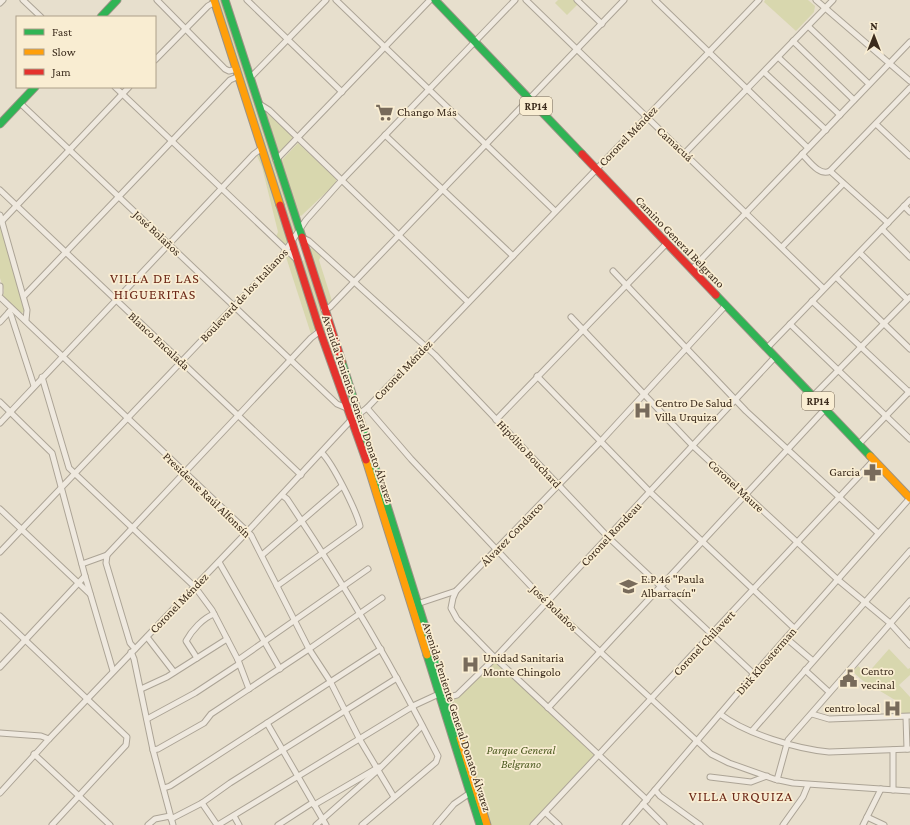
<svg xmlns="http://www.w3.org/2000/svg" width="910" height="825" viewBox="0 0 910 825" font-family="'Crimson Pro',serif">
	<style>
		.green { fill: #d8d7ae }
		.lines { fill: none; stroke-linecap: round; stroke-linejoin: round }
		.street-casing { stroke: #aca496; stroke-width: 7 }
		.fast-casing { stroke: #9c9386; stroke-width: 9 }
		.slow-casing { stroke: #9c9386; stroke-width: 9 }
		.jam-casing { stroke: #9c9386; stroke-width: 9 }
		.street { stroke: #efe9df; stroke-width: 5 }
		.fast { stroke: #30b455; stroke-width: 7 }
		.slow { stroke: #ff9f0a; stroke-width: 7 }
		.jam { stroke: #e5322d; stroke-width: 7 }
		.labels { text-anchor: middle; stroke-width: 3.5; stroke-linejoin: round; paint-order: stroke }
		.shield { fill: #f9edd2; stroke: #756653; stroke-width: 1 }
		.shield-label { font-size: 11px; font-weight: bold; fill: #3c2c1d }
		.poi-label { font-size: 12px; fill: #3c2c1d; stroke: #f9edd2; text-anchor: start }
		.street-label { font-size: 12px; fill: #3c2c1d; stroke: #f9edd2 }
		.park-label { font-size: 12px; font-style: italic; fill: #4d5b21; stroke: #f9edd2 }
		.quarter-label { font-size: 14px; letter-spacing: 1px; fill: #6d2918; stroke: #f9edd2 }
	</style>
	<rect width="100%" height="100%" fill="#e7dfcd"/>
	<!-- green -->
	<g class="green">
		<path d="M217,0H222L296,229L295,231L291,230Z"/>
		<path d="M558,0H574L578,4L567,15L555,3Z"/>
		<path d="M765,0H808L815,6L814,12L796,31L764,2Z"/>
		<path d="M268,113L292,136L293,141L281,152L278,151L265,115Z"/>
		<path d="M298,143L336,179V183L301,216L297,213L282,163V160Z"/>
		<path d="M259,155H261L288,240L285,245L276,237L278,232L262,167L257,156Z"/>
		<path d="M0,224L24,307V312L21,313L3,296L4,290L0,278Z"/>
		<path d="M312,248L321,256L319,260L332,301L329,304H327L309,250Z"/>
		<path d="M287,256L293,259L316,328L311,334L286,257Z"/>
		<path d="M304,260L306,261L354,408L352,407L323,329L301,262Z"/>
		<path d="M889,649L908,669L910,668V675L899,685L910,697V713L895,714V700L862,680L853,672L858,666L867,674Z"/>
		<path d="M495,661L594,755L529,825H489L451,703Z"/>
	</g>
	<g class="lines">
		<defs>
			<g id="street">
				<path d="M23,0L41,17"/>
				<path d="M157,0L225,69L229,71L237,69"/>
				<path d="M247,0L342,92"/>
				<path d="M336,0L555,211"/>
				<path d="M526,0L823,288"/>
				<path d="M577,0L602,24"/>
				<path d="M655,0L808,148"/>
				<path d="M816,0L910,81"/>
				<path d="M0,3L3,0"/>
				<path d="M808,26L869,84"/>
				<path d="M793,41L854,100"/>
				<path d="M778,57L840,115"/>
				<path d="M155,60L208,6L215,2"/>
				<path d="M764,72L826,130"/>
				<path d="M250,78L326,0"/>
				<path d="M115,87L296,259"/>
				<path d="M20,103L337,404L349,409"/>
				<path d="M258,103L269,110L468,302"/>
				<path d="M876,124L910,156"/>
				<path d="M385,135L513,256"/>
				<path d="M685,153L833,0"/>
				<path d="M802,154C809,161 820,177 830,171L888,223"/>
				<path d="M276,160L430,0"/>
				<path d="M830,171L910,88"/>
				<path d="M0,190L301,475"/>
				<path d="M904,206L910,212"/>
				<path d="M0,215L27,310L26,320"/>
				<path d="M2,221L129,87"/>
				<path d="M882,229L910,257"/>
				<path d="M301,237L309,241L435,355L608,537L754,674"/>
				<path d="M782,247L843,184"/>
				<path d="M860,253L907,299"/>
				<path d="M692,269L910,42"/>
				<path d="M613,271L746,411L878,533"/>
				<path d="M836,277L910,349"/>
				<path d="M0,286V293"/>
				<path d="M24,296L230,80L239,76"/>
				<path d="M0,297L251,535L309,649L330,681L360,740L394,797"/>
				<path d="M812,301L910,393"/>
				<path d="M324,310L330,307L354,282L624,0"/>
				<path d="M9,312L11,315L34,386"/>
				<path d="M571,317L693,446L837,579L890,623L910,645"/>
				<path d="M0,322L10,311"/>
				<path d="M790,324L910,439"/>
				<path d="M767,348L910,200"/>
				<path d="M537,376L650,492L794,628"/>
				<path d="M42,377L69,468L195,587L212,610L238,660L249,689"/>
				<path d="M813,396L910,297"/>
				<path d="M0,402L52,453L85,576L113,671"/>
				<path d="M367,408L411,459L546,602L711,754L729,763L774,779L793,783L910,791"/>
				<path d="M496,420L667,243"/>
				<path d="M0,423L254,154L262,148"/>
				<path d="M859,444L910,391"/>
				<path d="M282,495L287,499C343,582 393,667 438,756L436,762L362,825"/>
				<path d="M0,509L90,594"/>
				<path d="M0,552L282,256L306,220L341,181L515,0"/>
				<path d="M262,555L342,486"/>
				<path d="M219,562L280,669"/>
				<path d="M82,564L107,555"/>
				<path d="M277,586L360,526C356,510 333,464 322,453"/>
				<path d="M456,591L453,598L451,608L457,619L495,658L647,800"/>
				<path d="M417,604L456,591L601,441L726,305"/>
				<path d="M0,616L127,737L126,745L52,825"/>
				<path d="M147,637L174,672"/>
				<path d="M786,638L813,661"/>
				<path d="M135,649L130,643L106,563L107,555L311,338L320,331"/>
				<path d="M131,652L134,659L153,750L173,825"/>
				<path d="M197,658L186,641C192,630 203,618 214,614"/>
				<path d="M238,660L368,569"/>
				<path d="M0,667L85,576"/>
				<path d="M805,670L829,692"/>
				<path d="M141,689L167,677L227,639"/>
				<path d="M445,698L457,695L495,658L775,357"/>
				<path d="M548,708L825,409"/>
				<path d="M720,714C746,734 797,749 829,752L910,749"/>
				<path d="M812,714L829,719L910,716"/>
				<path d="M906,717L907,749"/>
				<path d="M147,719L195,693L239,664"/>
				<path d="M267,723L326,825"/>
				<path d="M752,731L910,551"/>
				<path d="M0,733L41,736L49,739"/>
				<path d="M153,750L158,749L204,723L211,714L309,649L382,598"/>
				<path d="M34,754L110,825"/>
				<path d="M710,777L751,782L767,776"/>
				<path d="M777,780L788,740L910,601"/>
				<path d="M164,788L170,786L381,649"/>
				<path d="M655,790L660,796L700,825"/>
				<path d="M893,790V750"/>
				<path d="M0,793L49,739L247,532L352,419L367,408L759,0"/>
				<path d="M202,803L217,825"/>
				<path d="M643,804L664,825"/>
				<path d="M314,805L379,767"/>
				<path d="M546,813L559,825"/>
				<path d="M234,816L239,825"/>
				<path d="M867,817L884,825"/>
				<path d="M171,819L202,803L230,783L397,678"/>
				<path d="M148,825L155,819L170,816"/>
				<path d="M218,825L415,705L441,693"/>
				<path d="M278,825L312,803"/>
				<path d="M316,825L377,771L422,726"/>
				<path d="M436,825L454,804L470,793"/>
				<path d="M533,825L874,460"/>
				<path d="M625,825L754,674L910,498"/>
				<path d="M783,825L803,797L808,785"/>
				<path d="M863,825L881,789"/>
			</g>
			<g id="fast">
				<path d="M225,0L302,237"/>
				<path d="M435,0L582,154"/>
				<path d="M101,17L117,0"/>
				<path d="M0,124L35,87"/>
				<path d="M716,295L870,456"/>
				<path d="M342,362L460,738"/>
				<path d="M427,655L480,825"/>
			</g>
			<g id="slow">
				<path d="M214,0L280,205"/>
				<path d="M870,456L910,498"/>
				<path d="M366,460L427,655"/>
				<path d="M460,738L487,825"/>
			</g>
			<g id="jam">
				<path d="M582,154L716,295"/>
				<path d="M280,205L320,331L366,460"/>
				<path d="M302,237L342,362"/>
			</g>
		</defs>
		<!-- street casing -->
		<use href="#street" class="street-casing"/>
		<!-- fast casing -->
		<use href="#fast" class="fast-casing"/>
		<!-- slow casing -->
		<use href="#slow" class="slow-casing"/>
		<!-- jam casing -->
		<use href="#jam" class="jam-casing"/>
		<!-- street -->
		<use href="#street" class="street"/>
		<!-- fast -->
		<use href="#fast" class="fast"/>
		<!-- slow -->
		<use href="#slow" class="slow"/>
		<!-- jam -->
		<use href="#jam" class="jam"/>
	</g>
	<!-- icons -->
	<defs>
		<symbol id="supermarket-bare" viewBox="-9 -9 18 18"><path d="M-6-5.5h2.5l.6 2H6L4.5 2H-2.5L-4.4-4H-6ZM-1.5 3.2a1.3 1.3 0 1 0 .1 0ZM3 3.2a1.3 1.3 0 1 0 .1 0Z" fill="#786b5b" stroke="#f9edd2" stroke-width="2.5" paint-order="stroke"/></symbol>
		<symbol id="hospital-bare" viewBox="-9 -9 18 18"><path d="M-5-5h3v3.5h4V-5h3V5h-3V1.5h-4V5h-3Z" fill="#786b5b" stroke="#f9edd2" stroke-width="2.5" paint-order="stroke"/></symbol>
		<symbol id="pharmacy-bare" viewBox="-9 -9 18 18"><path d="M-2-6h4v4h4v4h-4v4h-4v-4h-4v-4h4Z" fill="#786b5b" stroke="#f9edd2" stroke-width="2.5" paint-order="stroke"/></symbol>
		<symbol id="school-bare" viewBox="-9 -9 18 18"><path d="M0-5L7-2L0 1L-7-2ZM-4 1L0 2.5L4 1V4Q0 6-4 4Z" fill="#786b5b" stroke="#f9edd2" stroke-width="2.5" paint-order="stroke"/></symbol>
		<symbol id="civic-bare" viewBox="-9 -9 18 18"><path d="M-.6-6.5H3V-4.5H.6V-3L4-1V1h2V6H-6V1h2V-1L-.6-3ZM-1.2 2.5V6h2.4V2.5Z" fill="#786b5b" stroke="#f9edd2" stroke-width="2.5" paint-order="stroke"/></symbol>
	</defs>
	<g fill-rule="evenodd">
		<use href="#supermarket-bare" x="372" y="100" width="25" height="25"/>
		<use href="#hospital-bare" x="630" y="398" width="25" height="25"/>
		<use href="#pharmacy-bare" x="860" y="460" width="25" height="25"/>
		<use href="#school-bare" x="616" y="574" width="25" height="25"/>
		<use href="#hospital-bare" x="458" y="652" width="25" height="25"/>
		<use href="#civic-bare" x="836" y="666" width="25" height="25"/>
		<use href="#hospital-bare" x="880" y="696" width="25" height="25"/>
	</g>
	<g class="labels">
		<!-- shield labels -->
		<g class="shield">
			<rect x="520" y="97" width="32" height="18" rx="3"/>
			<rect x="802" y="392" width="32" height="18" rx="3"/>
		</g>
		<g class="shield-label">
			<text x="536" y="110">RP14</text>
			<text x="818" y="405">RP14</text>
		</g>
		<!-- poi labels -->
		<g class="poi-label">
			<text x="397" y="116">Chango Más</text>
			<text x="655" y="407">Centro De Salud<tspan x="655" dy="14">Villa Urquiza</tspan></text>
			<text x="860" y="476" text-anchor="end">Garcia</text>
			<text x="641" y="583">E.P.46 "Paula<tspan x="641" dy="14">Albarracín"</tspan></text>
			<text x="483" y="662">Unidad Sanitaria<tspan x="483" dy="14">Monte Chingolo</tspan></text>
			<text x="861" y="675">Centro<tspan x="861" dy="14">vecinal</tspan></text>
			<text x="880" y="712" text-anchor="end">centro local</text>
		</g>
		<!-- street labels -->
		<g class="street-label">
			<text transform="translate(628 136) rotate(-46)" y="4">Coronel Méndez</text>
			<text transform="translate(675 144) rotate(43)" y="4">Camacuá</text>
			<text transform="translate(157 233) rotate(43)" y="4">José Bolaños</text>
			<text transform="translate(680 242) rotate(46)" y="4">Camino General Belgrano</text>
			<text transform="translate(244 295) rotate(-47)" y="4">Boulevard de los Italianos</text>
			<text transform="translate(159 341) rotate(43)" y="4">Blanco Encalada</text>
			<text transform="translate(403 370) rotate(-46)" y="4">Coronel Méndez</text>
			<text transform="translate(358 409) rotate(71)" y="4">Avenida Teniente General Donato Álvarez</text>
			<text transform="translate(529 454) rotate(47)" y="4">Hipólito Bouchard</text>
			<text transform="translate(736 486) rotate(43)" y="4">Coronel Maure</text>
			<text transform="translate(207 495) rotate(44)" y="4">Presidente Raúl Alfonsín</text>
			<text transform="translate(512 534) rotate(-46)" y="4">Álvarez Condarco</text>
			<text transform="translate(611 534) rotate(-47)" y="4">Coronel Rondeau</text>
			<text transform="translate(179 603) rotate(-46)" y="4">Coronel Méndez</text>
			<text transform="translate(554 608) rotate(44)" y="4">José Bolaños</text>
			<text transform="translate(704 643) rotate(-47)" y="4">Coronel Chilavert</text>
			<text transform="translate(766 661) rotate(-49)" y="4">Dirk Kloosterman</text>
			<text transform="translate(457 717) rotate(72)" y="4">Avenida Teniente General Donato Álvarez</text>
		</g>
		<!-- park labels -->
		<g class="park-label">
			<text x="521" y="754">Parque General<tspan x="521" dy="14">Belgrano</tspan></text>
		</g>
		<!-- quarter labels -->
		<g class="quarter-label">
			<text x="155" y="283">VILLA DE LAS<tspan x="155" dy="16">HIGUERITAS</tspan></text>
			<text x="741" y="801">VILLA URQUIZA</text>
		</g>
	</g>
	<!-- legend -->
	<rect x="16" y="16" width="140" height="72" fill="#f9edd2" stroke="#ada08a"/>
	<rect x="24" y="29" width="20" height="6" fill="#30b455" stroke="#ada08a"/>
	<text x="52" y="36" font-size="12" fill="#3c2c1d">Fast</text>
	<rect x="24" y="49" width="20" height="6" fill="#ff9f0a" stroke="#ada08a"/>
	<text x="52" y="56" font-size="12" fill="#3c2c1d">Slow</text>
	<rect x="24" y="69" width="20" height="6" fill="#e5322d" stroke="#ada08a"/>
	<text x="52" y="76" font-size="12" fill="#3c2c1d">Jam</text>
	<!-- north arrow -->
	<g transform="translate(874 36)" stroke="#f9edd2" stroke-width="3" paint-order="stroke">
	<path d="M0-3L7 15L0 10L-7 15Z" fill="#3c2c1d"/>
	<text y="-6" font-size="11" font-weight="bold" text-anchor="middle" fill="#3c2c1d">N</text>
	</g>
</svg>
